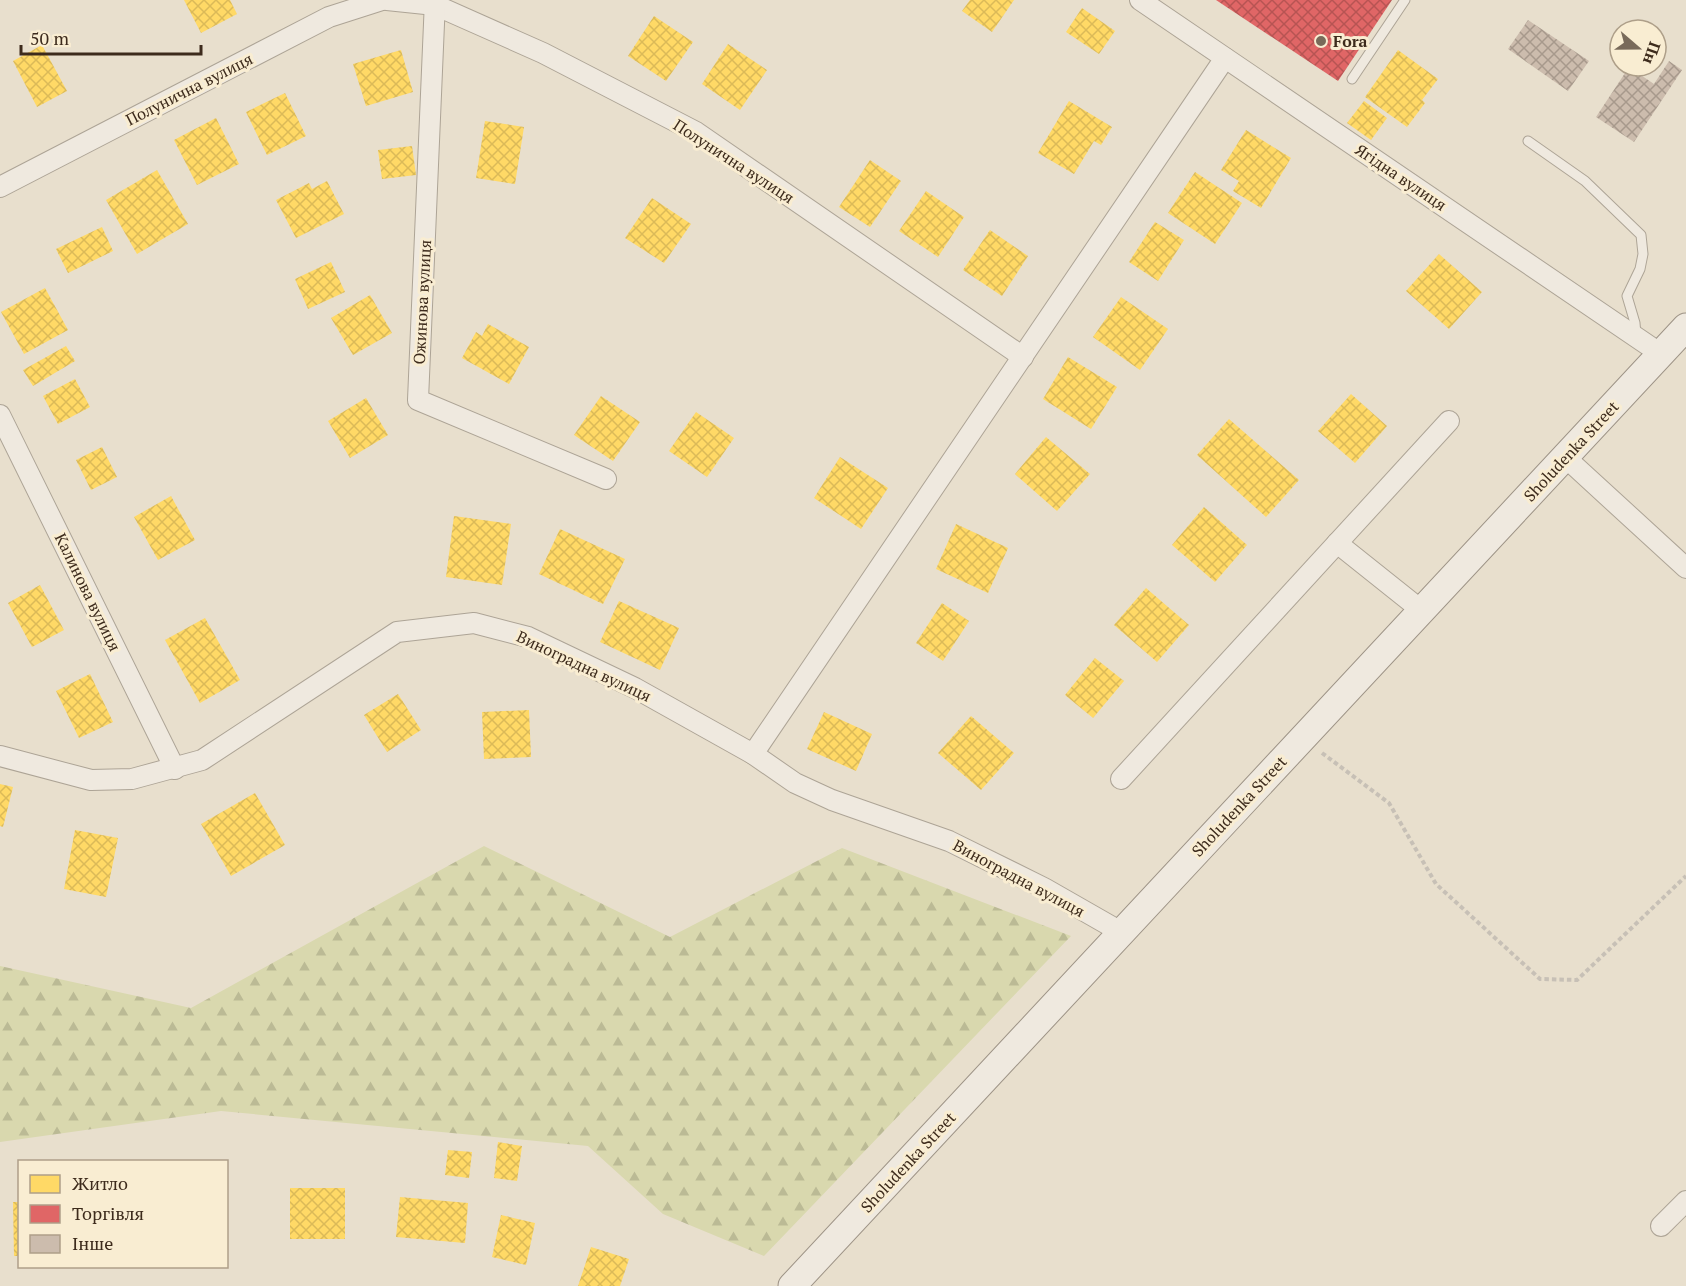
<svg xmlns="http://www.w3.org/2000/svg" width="1686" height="1286" viewBox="0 0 1686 1286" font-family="'PT Serif',serif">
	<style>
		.forest { fill: url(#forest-firs) }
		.homes { fill: url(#homes-cross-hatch) }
		.shops { fill: url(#shops-cross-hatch) }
		.building { fill: url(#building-cross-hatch) }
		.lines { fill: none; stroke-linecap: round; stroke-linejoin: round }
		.service-casing { stroke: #ada496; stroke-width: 11 }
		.minor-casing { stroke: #ada496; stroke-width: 22 }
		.secondary-casing { stroke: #9d9386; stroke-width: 29 }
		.path { stroke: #c7c0b6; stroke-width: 4; stroke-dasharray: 4.5 3; stroke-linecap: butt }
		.service { stroke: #efe9df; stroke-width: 9 }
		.minor { stroke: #efe9df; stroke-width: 20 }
		.secondary { stroke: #efe9df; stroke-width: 27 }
		.poi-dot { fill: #796a5a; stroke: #f9edd2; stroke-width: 2 }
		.labels { text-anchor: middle; stroke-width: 6; stroke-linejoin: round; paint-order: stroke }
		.poi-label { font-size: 16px; font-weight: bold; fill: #3d2b1c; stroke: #f9edd2; text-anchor: start }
		.street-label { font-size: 16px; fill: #3d2b1c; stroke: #f9edd2 }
	</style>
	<defs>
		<pattern id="forest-firs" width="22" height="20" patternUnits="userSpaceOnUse" patternTransform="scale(1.5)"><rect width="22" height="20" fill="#d9d8ae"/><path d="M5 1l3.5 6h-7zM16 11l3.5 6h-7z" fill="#bbba95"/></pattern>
		<pattern id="homes-cross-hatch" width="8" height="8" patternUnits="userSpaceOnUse" patternTransform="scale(1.5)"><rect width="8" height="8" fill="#ffd966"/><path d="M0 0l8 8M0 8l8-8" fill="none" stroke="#dbba58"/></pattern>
		<pattern id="shops-cross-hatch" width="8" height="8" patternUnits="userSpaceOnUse" patternTransform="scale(1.5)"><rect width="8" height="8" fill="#e06666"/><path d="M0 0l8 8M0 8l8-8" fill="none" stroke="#b75453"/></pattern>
		<pattern id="building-cross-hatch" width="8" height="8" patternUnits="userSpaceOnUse" patternTransform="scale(1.5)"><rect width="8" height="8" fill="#ccbcad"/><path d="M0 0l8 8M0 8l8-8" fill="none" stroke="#a7998c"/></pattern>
	</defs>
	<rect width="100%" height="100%" fill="#e8dfcd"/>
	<!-- forest -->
	<path class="forest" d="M484,846L670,937L842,848L1071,936L764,1256L663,1214L588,1146L221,1111L0,1142V966L191,1008Z"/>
	<!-- homes -->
	<g class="homes">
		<path d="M184,0H230L237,14L201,33Z"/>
		<path d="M970,0H1014L992,32L962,11Z"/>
		<path d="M1082,8L1115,31L1099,54L1066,32Z"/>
		<path d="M654,16L693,42L666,81L628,56Z"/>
		<path d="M728,44L767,70L740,110L702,84Z"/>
		<path d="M42,45L67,91L37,107L13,61Z"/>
		<path d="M401,50L413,92L366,106L353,64Z"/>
		<path d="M1398,50L1438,79L1422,100L1425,103L1407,127L1365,97Z"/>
		<path d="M285,93L306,136L267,155L246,112Z"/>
		<path d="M1069,101L1112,127L1101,145L1094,141L1074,174L1038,153Z"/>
		<path d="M1364,101L1387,118L1371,140L1347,123Z"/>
		<path d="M216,118L239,164L197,185L174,140Z"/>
		<path d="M485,121L524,127L515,184L476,178Z"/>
		<path d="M1246,130L1291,158L1261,208L1233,191L1239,181L1221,170Z"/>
		<path d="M412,146L416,175L382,179L378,150Z"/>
		<path d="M870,160L901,181L870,227L839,207Z"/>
		<path d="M157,170L188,224L137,254L106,200Z"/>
		<path d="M1195,172L1242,203L1215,244L1168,213Z"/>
		<path d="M327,181L344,214L296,238L276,200L309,183L312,189Z"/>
		<path d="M926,191L964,217L938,257L899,231Z"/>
		<path d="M652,198L691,224L664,263L625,238Z"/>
		<path d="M1155,222L1184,240L1158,281L1129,262Z"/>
		<path d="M102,227L113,251L68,273L56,249Z"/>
		<path d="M990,230L1028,256L1002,296L963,270Z"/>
		<path d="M1439,254L1482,292L1449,329L1406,291Z"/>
		<path d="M331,262L345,292L308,309L295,279Z"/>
		<path d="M45,288L68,330L24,354L1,312Z"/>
		<path d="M370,295L392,333L353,355L331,318Z"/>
		<path d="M1121,297L1168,329L1140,370L1093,337Z"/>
		<path d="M488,324L529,347L509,384L462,358L476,332L482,336Z"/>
		<path d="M66,346L75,361L33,386L23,370Z"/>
		<path d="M1068,357L1117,387L1091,429L1043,399Z"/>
		<path d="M75,379L90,407L58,424L43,396Z"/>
		<path d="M1351,394L1387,426L1355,463L1318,431Z"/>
		<path d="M601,396L640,422L613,461L574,435Z"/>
		<path d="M366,398L388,435L350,458L328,421Z"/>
		<path d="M696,412L734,438L707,477L669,451Z"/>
		<path d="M1229,419L1299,480L1266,517L1197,455Z"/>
		<path d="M1046,437L1090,474L1057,511L1015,474Z"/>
		<path d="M102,447L117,477L91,490L76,460Z"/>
		<path d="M840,457L888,488L861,529L814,498Z"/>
		<path d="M171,496L195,540L158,560L134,517Z"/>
		<path d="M1204,507L1247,545L1215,582L1172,545Z"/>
		<path d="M454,516L511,524L502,585L446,577Z"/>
		<path d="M956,524L1008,548L988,593L936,569Z"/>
		<path d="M560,529L625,559L603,604L539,574Z"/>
		<path d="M40,585L64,630L32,647L8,603Z"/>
		<path d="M1146,588L1189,625L1157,662L1114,625Z"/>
		<path d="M619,601L679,628L660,670L600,642Z"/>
		<path d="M942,603L969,621L943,661L916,643Z"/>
		<path d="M205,618L240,680L200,703L165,640Z"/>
		<path d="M1095,658L1124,681L1093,718L1065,695Z"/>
		<path d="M90,674L113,722L79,738L56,691Z"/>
		<path d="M398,694L421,730L387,752L364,715Z"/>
		<path d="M529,710L531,757L484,759L482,712Z"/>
		<path d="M824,712L872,734L856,771L807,749Z"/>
		<path d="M971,716L1014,753L981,790L938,753Z"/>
		<path d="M0,784L13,787L3,827L0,826Z"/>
		<path d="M255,793L285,845L231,876L201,824Z"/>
		<path d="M75,830L118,838L106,897L64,889Z"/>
		<path d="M498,1142L522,1146L517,1181L494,1178Z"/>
		<path d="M448,1150L472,1152L469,1178L445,1175Z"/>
		<rect x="290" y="1188" width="55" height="51"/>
		<path d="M400,1197L468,1203L465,1243L396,1237Z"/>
		<path d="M13,1202H20V1256H14Z"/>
		<path d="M501,1215L535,1223L526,1265L492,1257Z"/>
		<path d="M591,1247L629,1259L620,1286H578Z"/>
	</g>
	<!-- shops -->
	<path class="shops" d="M1216,0H1392L1338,81Z"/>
	<!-- building -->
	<g class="building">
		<path d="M1528,20L1589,61L1568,91L1508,49Z"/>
		<path d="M1669,61L1682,70L1634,142L1596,117L1629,67L1654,84Z"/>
	</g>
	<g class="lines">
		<defs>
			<g id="service">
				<path d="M1352,79L1405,0"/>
				<path d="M1528,141L1585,181L1641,235L1643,254L1640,269L1627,296L1635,323L1636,335"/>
			</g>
			<g id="minor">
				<path d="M387,0L435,5L543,53L696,132L1023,357"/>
				<path d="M435,0L418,400L606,479"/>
				<path d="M1140,0L1661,354"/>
				<path d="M0,187L329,17L382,0"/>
				<path d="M0,415L175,769"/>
				<path d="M1565,457L1686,568"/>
				<path d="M1337,543L1421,610"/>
				<path d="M753,754L1225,58"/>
				<path d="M0,756L91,780L132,779L202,760L397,632L474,623L528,637L635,688L753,754L795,783L832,800L949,841L1044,888L1121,932"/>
				<path d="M1121,779L1449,421"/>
				<path d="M1661,1226L1686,1201"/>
			</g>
			<path id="secondary" d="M792,1286L1686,327"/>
		</defs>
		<!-- service casing -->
		<use href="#service" class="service-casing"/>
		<!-- minor casing -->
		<use href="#minor" class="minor-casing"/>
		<!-- secondary casing -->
		<use href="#secondary" class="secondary-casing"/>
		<!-- path -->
		<path class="path" d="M1322,753L1389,803L1436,884L1540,979L1577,980L1686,876"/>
		<!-- service -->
		<use href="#service" class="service"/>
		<!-- minor -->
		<use href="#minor" class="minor"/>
		<!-- secondary -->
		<use href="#secondary" class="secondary"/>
	</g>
	<!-- markers -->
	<circle class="poi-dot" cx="1321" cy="41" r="6"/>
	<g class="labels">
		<!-- poi labels -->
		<g class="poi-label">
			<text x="1333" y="47">Fora</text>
		</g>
		<!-- street labels -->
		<g class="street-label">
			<text transform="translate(189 89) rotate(-27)" y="6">Полунична вулиця</text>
			<text transform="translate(734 161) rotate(33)" y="6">Полунична вулиця</text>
			<text transform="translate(1401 177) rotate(34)" y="6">Ягідна вулиця</text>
			<text transform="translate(422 302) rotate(-87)" y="6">Ожинова вулиця</text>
			<text transform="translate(1571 451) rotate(-47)" y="6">Sholudenka Street</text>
			<text transform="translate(88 592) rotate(64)" y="6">Калинова вулиця</text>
			<text transform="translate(584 666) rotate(25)" y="6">Виноградна вулиця</text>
			<text transform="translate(1239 806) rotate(-47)" y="6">Sholudenka Street</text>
			<text transform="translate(1019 878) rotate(28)" y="6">Виноградна вулиця</text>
			<text transform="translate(908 1162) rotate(-47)" y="6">Sholudenka Street</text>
		</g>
	</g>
	<!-- legend -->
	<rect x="18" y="1160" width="210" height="108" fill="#f9edd2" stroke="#ae9f89" stroke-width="1.5"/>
	<rect x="30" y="1175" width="30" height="18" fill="#ffd966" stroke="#ae9f89" stroke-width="1.5"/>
	<text x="72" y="1190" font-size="18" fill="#3d2b1c">Житло</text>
	<rect x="30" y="1205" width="30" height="18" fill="#e06666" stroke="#ae9f89" stroke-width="1.5"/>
	<text x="72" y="1220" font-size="18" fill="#3d2b1c">Торгівля</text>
	<rect x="30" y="1235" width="30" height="18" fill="#ccbcad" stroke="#ae9f89" stroke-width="1.5"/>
	<text x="72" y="1250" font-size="18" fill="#3d2b1c">Інше</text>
	<!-- north arrow -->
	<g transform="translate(1638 48) rotate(110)"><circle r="28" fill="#f9edd2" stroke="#ae9f89" stroke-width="1.5"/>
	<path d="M0-4.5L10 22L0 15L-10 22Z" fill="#796a5a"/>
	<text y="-9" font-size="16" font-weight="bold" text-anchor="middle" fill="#3d2b1c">Пн</text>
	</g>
	<!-- scale -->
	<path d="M21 45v9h180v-9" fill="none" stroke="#3d2b1c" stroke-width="3"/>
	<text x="30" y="45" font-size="18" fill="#3d2b1c" stroke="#f9edd2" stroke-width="4.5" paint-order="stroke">50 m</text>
</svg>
